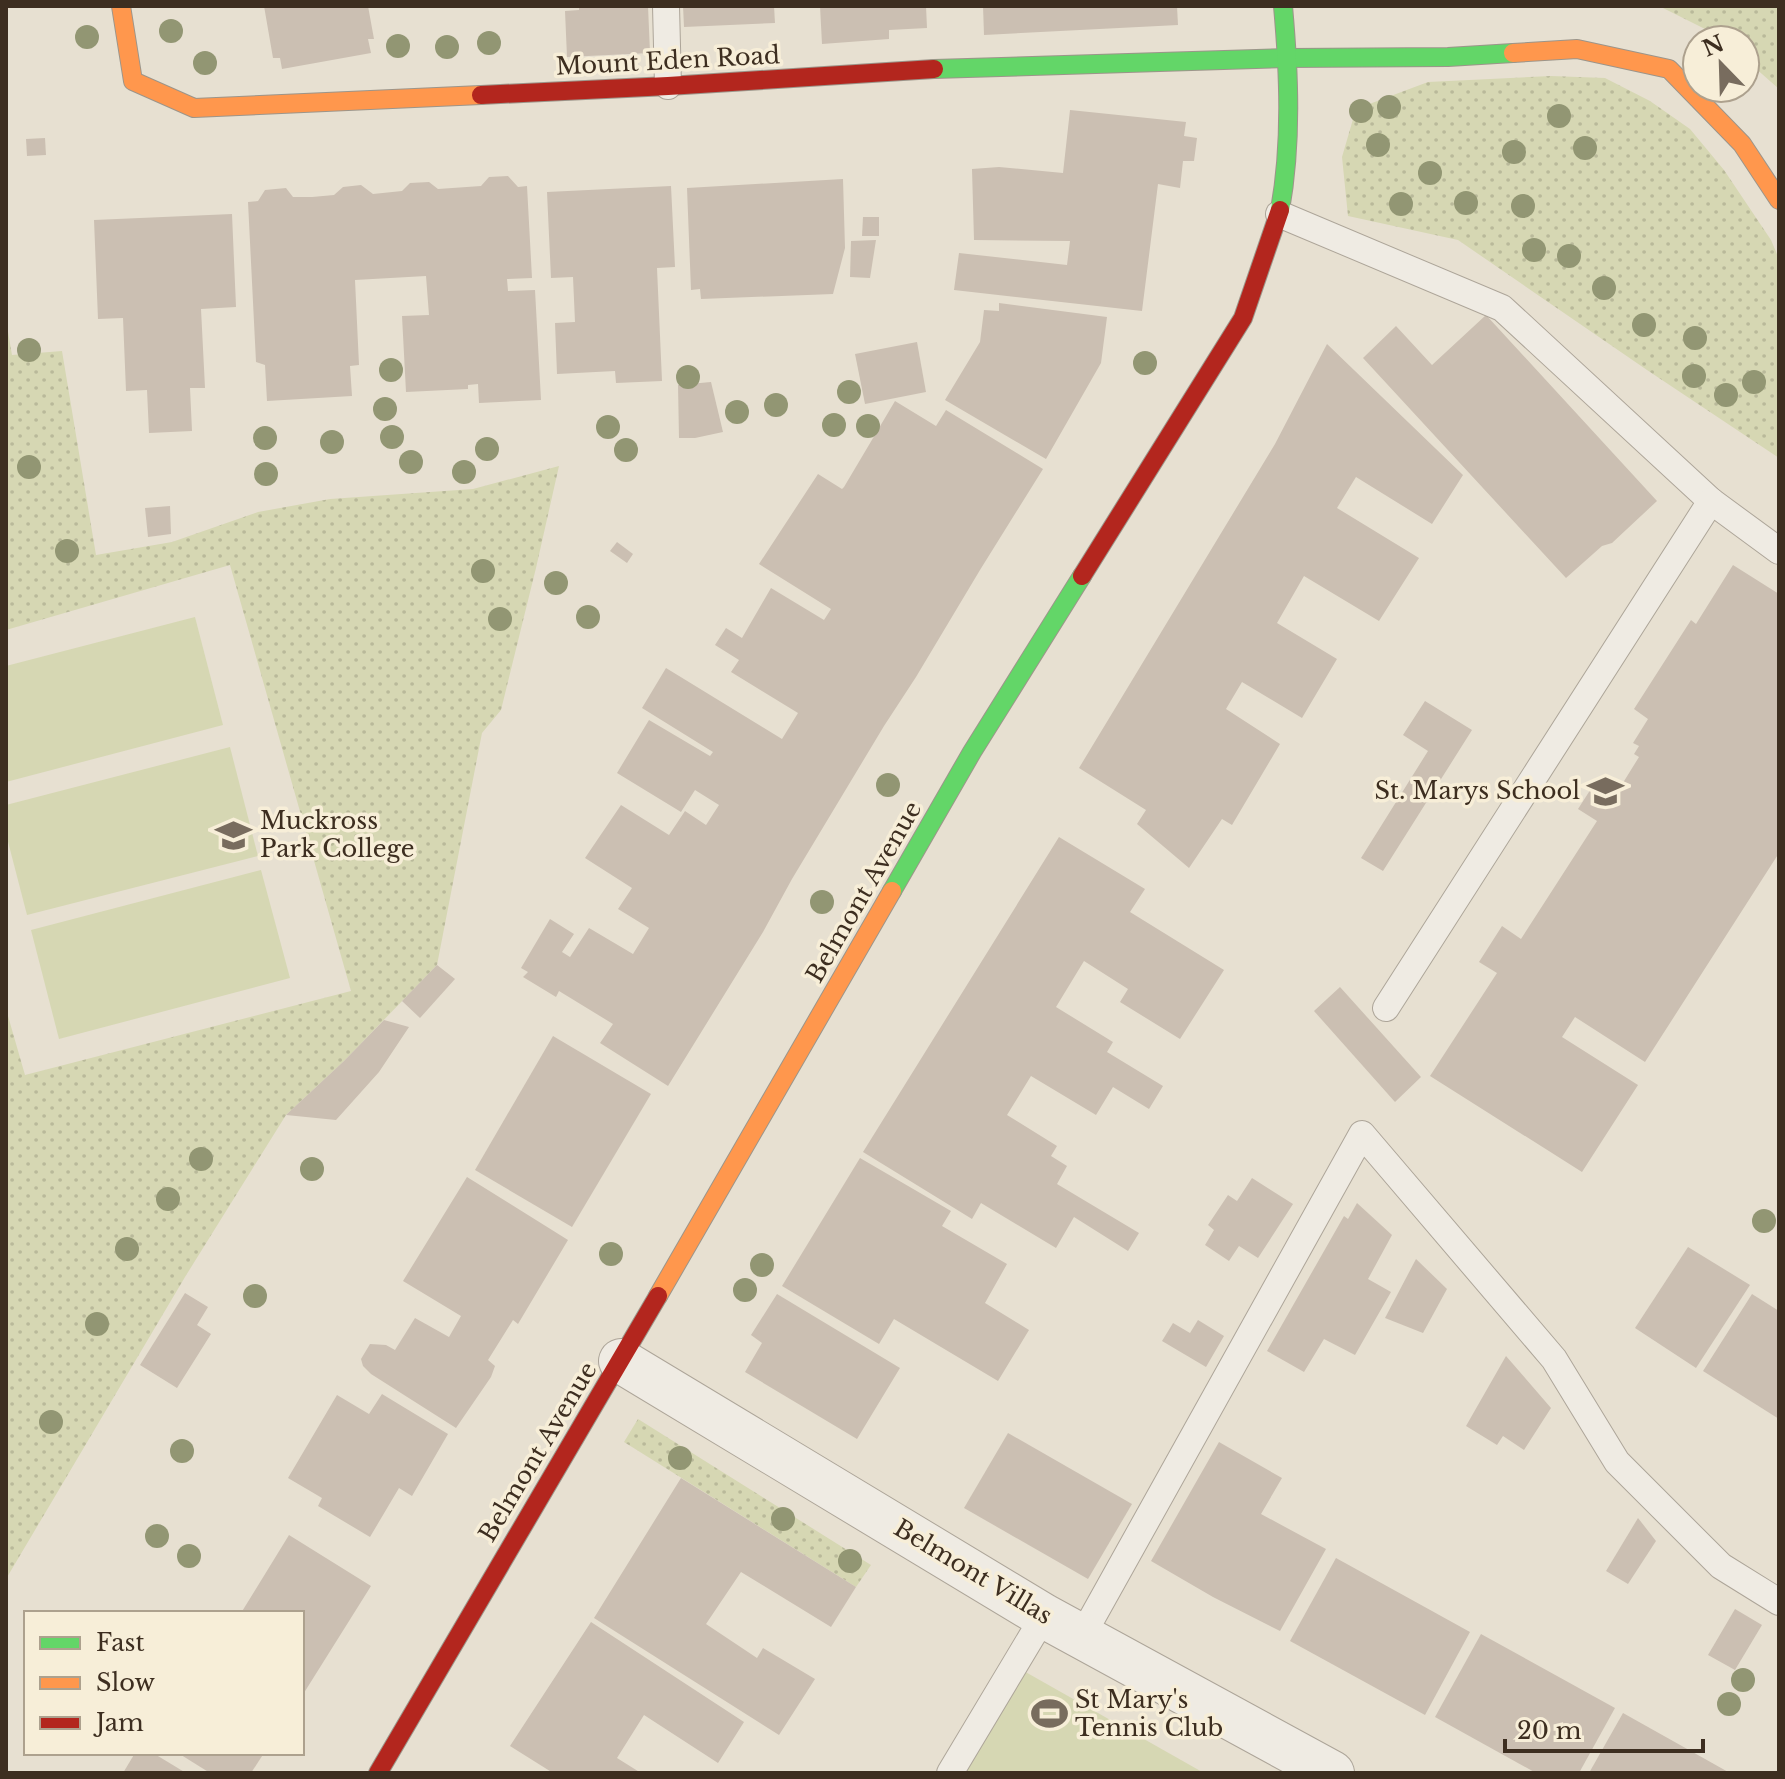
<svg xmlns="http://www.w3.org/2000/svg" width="1785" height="1779" viewBox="0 0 1785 1779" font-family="'Libre Baskerville',serif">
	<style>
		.grass { fill: url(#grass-dots) }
		.pitch { fill: #d6d7b3 }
		.building { fill: #cbbfb2 }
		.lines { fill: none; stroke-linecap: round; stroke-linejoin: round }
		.lane-casing { stroke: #ada599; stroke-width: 28 }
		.street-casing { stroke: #ada599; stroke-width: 46 }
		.fast-casing { stroke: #9c958a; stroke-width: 20 }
		.slow-casing { stroke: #9c958a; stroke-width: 20 }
		.jam-casing { stroke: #9c958a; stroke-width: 20 }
		.lane { stroke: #efebe3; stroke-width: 26 }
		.street { stroke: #efebe3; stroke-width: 44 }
		.fast { stroke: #63d668; stroke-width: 18 }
		.slow { stroke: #ff974d; stroke-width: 18 }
		.jam { stroke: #b3261e; stroke-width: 18 }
		.tree { fill: #929673 }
		.labels { text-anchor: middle; stroke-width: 7; stroke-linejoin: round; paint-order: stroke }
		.street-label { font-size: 24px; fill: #3d2e20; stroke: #f7eed8 }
		.poi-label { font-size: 24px; fill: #3d2e20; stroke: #f7eed8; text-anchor: start }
	</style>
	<defs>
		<pattern id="grass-dots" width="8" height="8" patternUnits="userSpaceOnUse" patternTransform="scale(2)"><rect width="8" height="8" fill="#d6d7b3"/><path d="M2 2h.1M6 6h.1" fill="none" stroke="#b9b99a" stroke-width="1.8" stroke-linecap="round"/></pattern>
	</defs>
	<rect width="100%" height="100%" fill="#e7e0d1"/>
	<!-- grass -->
	<g class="grass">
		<path d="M1659,6H1779V89L1745,59V40H1724L1719,36Z"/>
		<path d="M1551,76L1605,78L1650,101L1690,129L1724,170L1771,240L1779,259V458L1647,370L1458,240L1348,216L1342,157L1356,109L1428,82Z"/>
		<path d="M6,320L12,355L62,351L96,555L172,542L258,512L330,499L473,489L559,466L536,568L501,710L482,733L437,965L344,1061L286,1115L185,1277L6,1579V1009L25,1075L351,991L230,565L6,630Z"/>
		<path d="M638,1419L871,1565L856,1587L624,1442Z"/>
	</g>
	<!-- pitch -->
	<g class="pitch">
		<path d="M195,617L223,725L6,782V666Z"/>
		<path d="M230,747L258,856L27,915L6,834V805Z"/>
		<path d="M261,870L290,978L59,1039L31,930Z"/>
		<path d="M1022,1670L1204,1773H963Z"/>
	</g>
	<!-- building -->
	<g class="building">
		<path d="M264,6H368L374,39H368L371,53L282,69L280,58H273Z"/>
		<path d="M579,6H648L650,53L567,57L565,11L579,10Z"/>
		<path d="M683,6H774L775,23L684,27Z"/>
		<path d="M820,6H926L927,28L889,30V39L822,44Z"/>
		<path d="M983,6H1177L1178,25L984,35Z"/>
		<path d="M1070,110L1186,122L1184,136L1197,138L1194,161H1183L1180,188L1158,184L1142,311L954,290L959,253L1067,265L1070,241L974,240L972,169L999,167L1063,173Z"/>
		<path d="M45,138L46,155L27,156L26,139Z"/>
		<path d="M508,176L518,187L527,186L532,278L507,279L508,291L535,290L541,400L479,403L478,384L468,385V389L406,392L402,316L429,315L426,276L355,280L359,365L350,366L352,396L267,401L265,365L256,362L248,202L258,201L265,190L286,188L293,197H312L334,195L343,187L361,185L373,194L402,191L410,183L429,182L438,189L481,186L489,177Z"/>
		<path d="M843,179L845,248L833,294L701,299L700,289L691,290L687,188Z"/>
		<path d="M671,186L675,267L657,268L662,381L616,383L615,371L557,374L555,323L575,322L573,277L551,278L547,192Z"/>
		<path d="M232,214L236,307L201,309L205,388H190L192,431L149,433L147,390L126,391L123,318L98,319L94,220Z"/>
		<path d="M863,217H879V236H862Z"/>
		<path d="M876,240L870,278L850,277L851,241Z"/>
		<path d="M999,303L1107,317L1101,363L1046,459L945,400L980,342L984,310L999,311Z"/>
		<path d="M1486,315L1657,501L1612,543L1602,546L1566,578L1363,358L1396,326L1432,365Z"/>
		<path d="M917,342L926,392L865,404L855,354Z"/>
		<path d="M1327,344L1463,475L1432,524L1356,477L1337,508L1419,558L1379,621L1304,576L1277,623L1337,659L1302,718L1242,682L1226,709L1280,744L1232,825L1222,819L1189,868L1137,824L1146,810L1079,768L1275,444Z"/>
		<path d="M711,382L723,432L695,438H679L678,385Z"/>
		<path d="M895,401L936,426L946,410L1043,469L980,570L916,677L884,726L792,879L763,932L668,1086L600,1043L613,1024L559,991L556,997L523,977L528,972L521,968L550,919L574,934L562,952L570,957L589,928L633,954L649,928L618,909L632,888L585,858L621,805L669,835L685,811L706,825L719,805L695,790L681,812L617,773L649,720L710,756L713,752L642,708L666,668L782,739L798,713L731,672L739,660L715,645L726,628L742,638L771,588L824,620L831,609L759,564L818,474L842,489L844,487Z"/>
		<path d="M170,506L171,534L148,537L145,508Z"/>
		<path d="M617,542L633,554L627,563L610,551Z"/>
		<path d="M1733,565L1779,594V853L1645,1062L1575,1017L1562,1037L1638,1085L1582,1172L1430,1076L1497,973L1479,962L1502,926L1521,939L1597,821L1578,809L1596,781L1616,794L1639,757L1634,754L1639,746L1633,743L1648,719L1634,709L1691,620L1696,624Z"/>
		<path d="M1425,701L1472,730L1383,871L1361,858L1428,751L1403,735Z"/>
		<path d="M1059,837L1145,889L1130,912L1224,970L1180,1039L1120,1002L1128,989L1084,961L1056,1007L1113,1042L1107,1052L1163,1086L1149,1109L1113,1087L1096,1115L1031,1076L1007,1115L1057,1146L1051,1156L1067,1166L1057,1184L1139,1233L1128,1251L1074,1217L1056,1248L981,1203L972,1219L863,1152Z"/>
		<path d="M437,965L455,979L420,1018L402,1001Z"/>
		<path d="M1340,987L1421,1077L1395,1102L1314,1011Z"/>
		<path d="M384,1020L409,1027L379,1072L336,1120L286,1115L344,1061Z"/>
		<path d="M553,1036L651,1094L572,1227L475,1170Z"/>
		<path d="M860,1158L951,1211L942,1226L1007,1264L985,1303L1029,1330L998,1381L894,1319L879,1344L782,1286Z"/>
		<path d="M467,1177L568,1240L518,1324L513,1320L488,1360L495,1366L491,1377L456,1428L371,1374L363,1366L361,1359L370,1344L386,1345L395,1350L415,1318L449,1337L461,1316L403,1281Z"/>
		<path d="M1252,1178L1293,1204L1258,1258L1239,1246L1229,1261L1205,1245L1214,1230L1208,1225L1228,1195L1237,1201Z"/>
		<path d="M1357,1203L1392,1235L1368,1279L1391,1292L1355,1355L1324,1339L1304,1372L1267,1351L1344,1216L1348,1219Z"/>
		<path d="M1688,1247L1750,1285L1696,1368L1635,1328Z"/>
		<path d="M1416,1259L1447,1289L1423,1333L1385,1318Z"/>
		<path d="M185,1293L208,1307L197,1325L211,1334L177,1388L140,1365Z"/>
		<path d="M777,1294L900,1368L857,1439L745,1372L762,1343L751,1335Z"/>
		<path d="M1752,1294L1779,1311V1419L1703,1371Z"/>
		<path d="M1198,1320L1224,1336L1206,1367L1162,1341L1173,1323L1190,1333Z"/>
		<path d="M1506,1356L1551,1408L1524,1450L1503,1436L1497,1445L1466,1426Z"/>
		<path d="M382,1394L448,1434L412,1496L399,1488L370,1537L318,1506L322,1498L288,1478L337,1395L369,1414Z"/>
		<path d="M1008,1433L1132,1504L1088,1579L964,1508Z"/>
		<path d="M1219,1442L1282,1478L1261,1514L1326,1549L1280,1631L1213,1597L1151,1561Z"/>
		<path d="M681,1478L856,1587L831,1627L741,1572L706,1624L757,1658L763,1648L815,1679L779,1735L594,1618Z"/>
		<path d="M1638,1518L1656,1541L1628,1584L1606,1571Z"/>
		<path d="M289,1535L371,1586L302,1696V1613H241Z"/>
		<path d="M1336,1558L1470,1632L1425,1715L1290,1641Z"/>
		<path d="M1735,1609L1762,1625L1735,1670L1708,1655Z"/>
		<path d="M591,1622L744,1722L718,1763L644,1715L617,1758L641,1773H553L510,1746Z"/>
		<path d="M1481,1634L1615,1708L1579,1773H1536L1435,1717Z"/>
		<path d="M1623,1713L1689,1750L1730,1773H1589Z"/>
		<path d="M135,1753H153L186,1773H123Z"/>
		<path d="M178,1753H264L251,1773H210Z"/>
	</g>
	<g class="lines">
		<defs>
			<g id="lane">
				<path d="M666,6L668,86"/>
				<path d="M1279,214L1502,308L1711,501L1779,551"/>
				<path d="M1386,1008L1711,501"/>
				<path d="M1082,1636L1362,1134L1554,1359L1617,1462L1721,1566L1779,1602"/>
				<path d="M950,1773L1044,1616"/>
			</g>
			<path id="street" d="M621,1361L1044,1616L1332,1773"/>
			<g id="fast">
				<path d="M934,69L1288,58L1448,57L1513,53"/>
				<path d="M1280,210C1292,143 1289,73 1283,6"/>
				<path d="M892,891L972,752L1082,576"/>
			</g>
			<g id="slow">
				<path d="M121,6L133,81L194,108L481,95"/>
				<path d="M1513,53L1577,49L1669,69L1742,144L1779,200"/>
				<path d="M658,1296L892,891"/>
			</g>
			<g id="jam">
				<path d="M481,95L668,86L934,69"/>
				<path d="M1082,576L1243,318L1280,210"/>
				<path d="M378,1773L658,1296"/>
			</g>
		</defs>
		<!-- lane casing -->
		<use href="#lane" class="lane-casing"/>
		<!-- street casing -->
		<use href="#street" class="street-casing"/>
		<!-- fast casing -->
		<use href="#fast" class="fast-casing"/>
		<!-- slow casing -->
		<use href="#slow" class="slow-casing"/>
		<!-- jam casing -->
		<use href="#jam" class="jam-casing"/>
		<!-- lane -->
		<use href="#lane" class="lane"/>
		<!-- street -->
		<use href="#street" class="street"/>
		<!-- fast -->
		<use href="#fast" class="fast"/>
		<!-- slow -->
		<use href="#slow" class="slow"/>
		<!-- jam -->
		<use href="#jam" class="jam"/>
	</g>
	<!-- trees -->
	<g class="tree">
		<circle cx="171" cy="31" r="12"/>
		<circle cx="87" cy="37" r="12"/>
		<circle cx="489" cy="43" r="12"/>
		<circle cx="398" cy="46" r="12"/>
		<circle cx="447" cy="47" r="12"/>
		<circle cx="205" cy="63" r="12"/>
		<circle cx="1389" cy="107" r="12"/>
		<circle cx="1361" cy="111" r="12"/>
		<circle cx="1559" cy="116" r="12"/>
		<circle cx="1378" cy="145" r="12"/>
		<circle cx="1585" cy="148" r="12"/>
		<circle cx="1514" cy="152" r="12"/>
		<circle cx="1430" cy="173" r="12"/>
		<circle cx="1466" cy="203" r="12"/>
		<circle cx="1401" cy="204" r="12"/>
		<circle cx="1523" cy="206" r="12"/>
		<circle cx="1534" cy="250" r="12"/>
		<circle cx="1569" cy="256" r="12"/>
		<circle cx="1604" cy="288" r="12"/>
		<circle cx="1644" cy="325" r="12"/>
		<circle cx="1695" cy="338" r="12"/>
		<circle cx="29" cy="350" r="12"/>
		<circle cx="1145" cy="363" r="12"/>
		<circle cx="391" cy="370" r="12"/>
		<circle cx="1694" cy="376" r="12"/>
		<circle cx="688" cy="377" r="12"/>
		<circle cx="1754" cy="382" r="12"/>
		<circle cx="849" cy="392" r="12"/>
		<circle cx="1726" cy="395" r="12"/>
		<circle cx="776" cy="405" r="12"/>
		<circle cx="385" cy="409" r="12"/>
		<circle cx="737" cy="412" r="12"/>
		<circle cx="834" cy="425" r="12"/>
		<circle cx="868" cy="426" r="12"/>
		<circle cx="608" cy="427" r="12"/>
		<circle cx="392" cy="437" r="12"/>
		<circle cx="265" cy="438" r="12"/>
		<circle cx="332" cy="442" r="12"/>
		<circle cx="487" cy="449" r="12"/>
		<circle cx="626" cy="450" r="12"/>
		<circle cx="411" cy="462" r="12"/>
		<circle cx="29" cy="467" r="12"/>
		<circle cx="464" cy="472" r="12"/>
		<circle cx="266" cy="474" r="12"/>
		<circle cx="67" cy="551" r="12"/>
		<circle cx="483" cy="571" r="12"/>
		<circle cx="556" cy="583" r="12"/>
		<circle cx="588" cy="617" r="12"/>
		<circle cx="500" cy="619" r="12"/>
		<circle cx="888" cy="785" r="12"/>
		<circle cx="822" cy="902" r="12"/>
		<circle cx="201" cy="1159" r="12"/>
		<circle cx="312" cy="1169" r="12"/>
		<circle cx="168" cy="1199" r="12"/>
		<circle cx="1764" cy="1221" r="12"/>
		<circle cx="127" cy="1249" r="12"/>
		<circle cx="611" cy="1254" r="12"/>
		<circle cx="762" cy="1265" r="12"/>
		<circle cx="745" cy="1290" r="12"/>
		<circle cx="255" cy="1296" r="12"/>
		<circle cx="97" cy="1324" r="12"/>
		<circle cx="51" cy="1422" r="12"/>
		<circle cx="182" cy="1451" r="12"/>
		<circle cx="680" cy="1458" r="12"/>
		<circle cx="783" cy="1519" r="12"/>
		<circle cx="157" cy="1536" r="12"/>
		<circle cx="189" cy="1556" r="12"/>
		<circle cx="850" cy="1561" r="12"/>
		<circle cx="1743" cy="1680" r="12"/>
		<circle cx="1729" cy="1704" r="12"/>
	</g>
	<!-- icons -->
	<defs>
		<symbol id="school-bare" viewBox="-9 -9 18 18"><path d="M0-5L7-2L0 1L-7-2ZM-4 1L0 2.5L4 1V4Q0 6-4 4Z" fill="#786c5e" stroke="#f7eed8" stroke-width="2.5" paint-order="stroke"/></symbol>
		<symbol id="stadium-bare" viewBox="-9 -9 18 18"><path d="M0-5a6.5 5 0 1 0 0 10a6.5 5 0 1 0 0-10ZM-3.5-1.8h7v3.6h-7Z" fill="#786c5e" stroke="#f7eed8" stroke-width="2.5" paint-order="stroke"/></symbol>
	</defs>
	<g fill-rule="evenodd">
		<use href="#school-bare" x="1580" y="766" width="51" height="51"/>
		<use href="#school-bare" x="208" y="810" width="51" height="51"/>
		<use href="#stadium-bare" x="1024" y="1688" width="51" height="51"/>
	</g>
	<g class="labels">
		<!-- street labels -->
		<g class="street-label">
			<text transform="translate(668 61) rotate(-3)" y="8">Mount Eden Road</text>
			<text transform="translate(864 892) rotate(-60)" y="8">Belmont Avenue</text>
			<text transform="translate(538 1452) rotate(-59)" y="8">Belmont Avenue</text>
			<text transform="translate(973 1572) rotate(31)" y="8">Belmont Villas</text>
		</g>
		<!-- poi labels -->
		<g class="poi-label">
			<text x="1580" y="799" text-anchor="end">St. Marys School</text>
			<text x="260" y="829">Muckross<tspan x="260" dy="28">Park College</tspan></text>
			<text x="1075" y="1708">St Mary's<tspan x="1075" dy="28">Tennis Club</tspan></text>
		</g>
	</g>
	<!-- border -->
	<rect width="1785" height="1779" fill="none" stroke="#3d2e20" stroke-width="16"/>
	<!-- legend -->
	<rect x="24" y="1611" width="280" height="144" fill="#f7eed8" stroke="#ada18e" stroke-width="2"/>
	<rect x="40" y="1637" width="40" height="12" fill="#63d668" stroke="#ada18e" stroke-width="2"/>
	<text x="96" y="1651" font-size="24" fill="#3d2e20">Fast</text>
	<rect x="40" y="1677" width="40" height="12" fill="#ff974d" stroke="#ada18e" stroke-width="2"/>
	<text x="96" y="1691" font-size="24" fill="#3d2e20">Slow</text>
	<rect x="40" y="1717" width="40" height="12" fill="#b3261e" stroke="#ada18e" stroke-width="2"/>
	<text x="96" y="1731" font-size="24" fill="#3d2e20">Jam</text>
	<!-- north arrow -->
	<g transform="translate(1721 64) rotate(337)"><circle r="38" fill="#f7eed8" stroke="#ada18e" stroke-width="2"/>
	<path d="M0-6L14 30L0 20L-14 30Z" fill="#786c5e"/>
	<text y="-12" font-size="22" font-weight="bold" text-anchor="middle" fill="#3d2e20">N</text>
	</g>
	<!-- scale -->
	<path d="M1505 1739v12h198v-12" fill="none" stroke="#3d2e20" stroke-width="4"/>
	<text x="1517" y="1739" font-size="24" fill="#3d2e20" stroke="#f7eed8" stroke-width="6" paint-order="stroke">20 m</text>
</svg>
